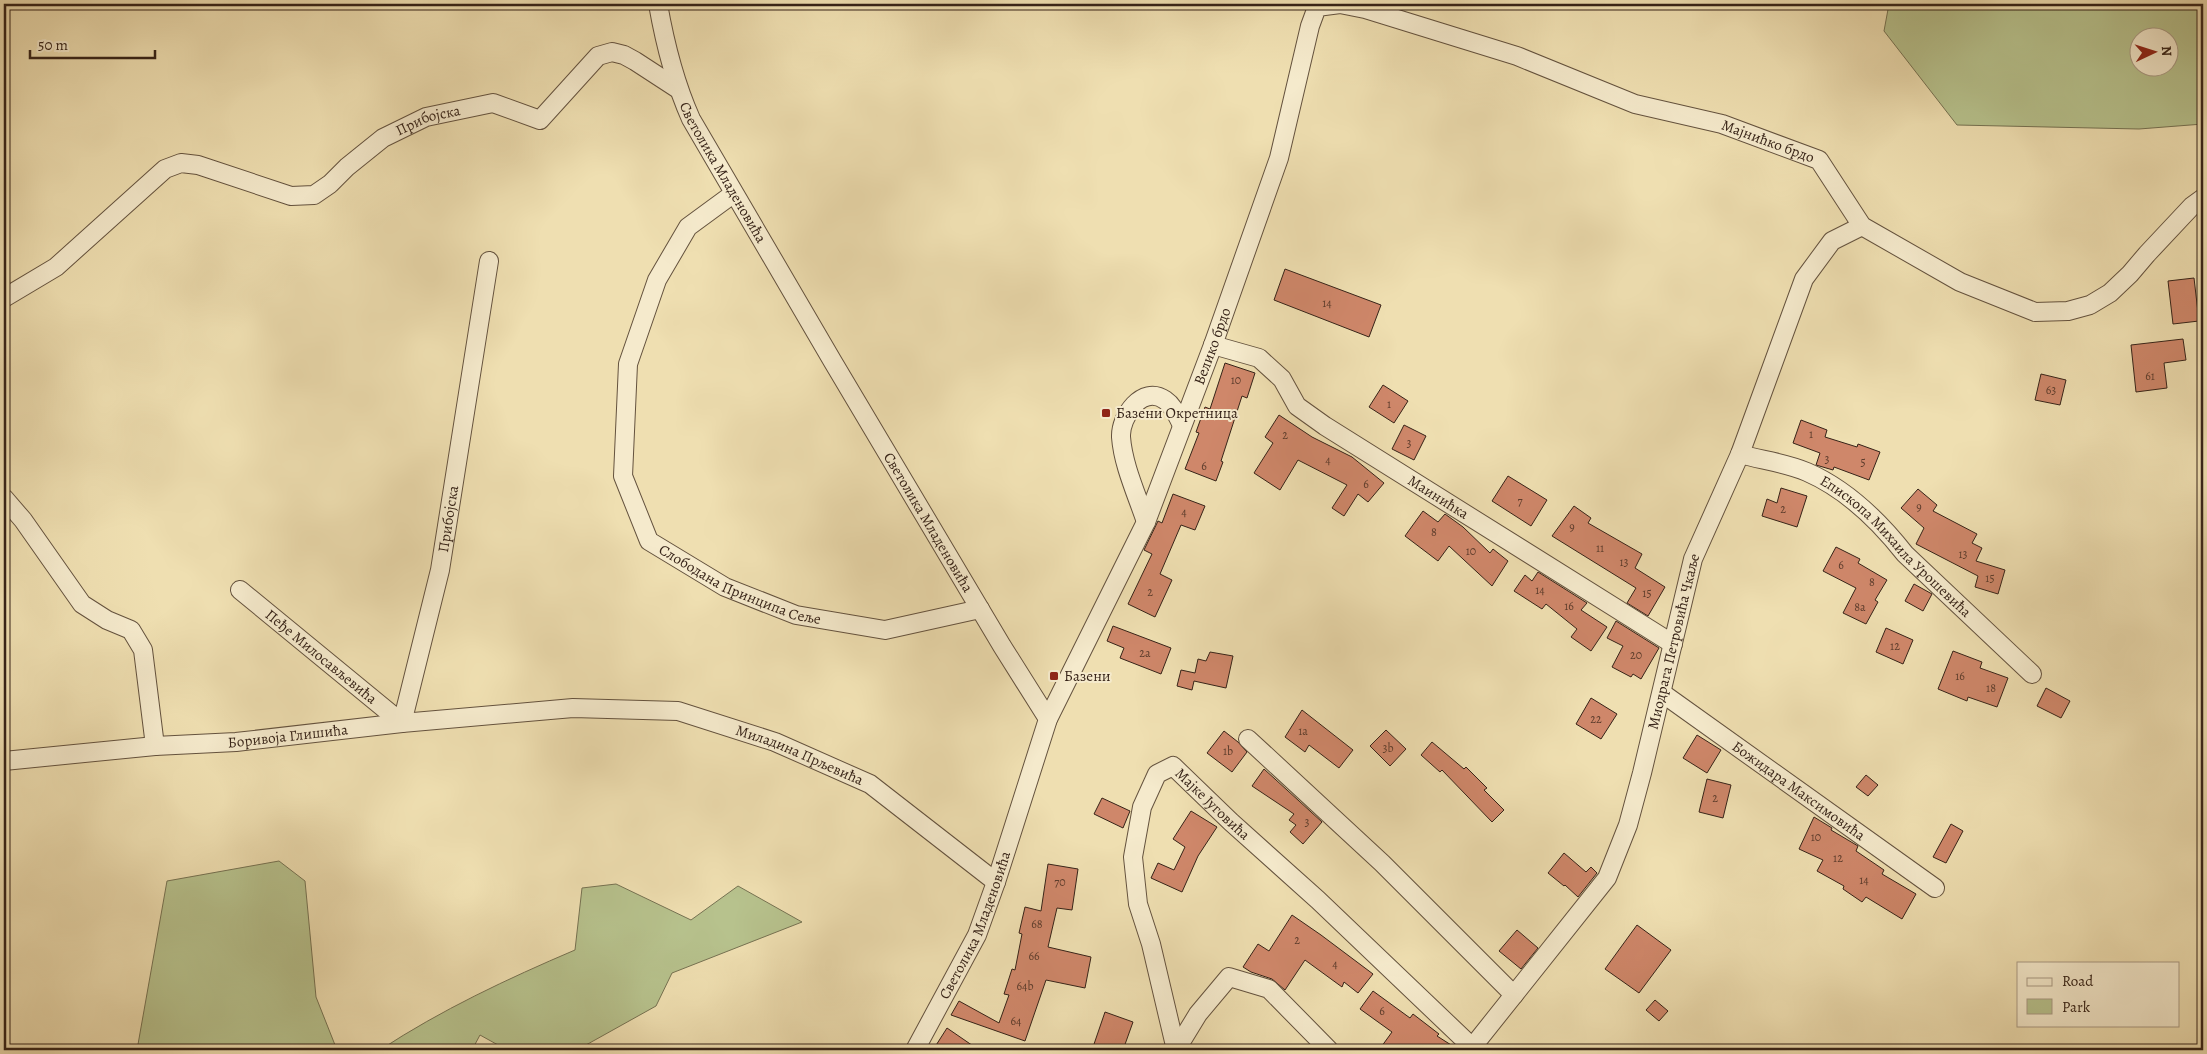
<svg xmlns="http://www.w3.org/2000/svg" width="2207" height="1054" viewBox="0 0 2207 1054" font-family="Alegreya,serif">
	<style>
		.green { fill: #b7c28d; stroke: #767252; fill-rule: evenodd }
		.building { fill: #cf876a; stroke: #362318 }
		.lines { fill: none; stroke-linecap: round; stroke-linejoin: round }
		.minor-casing { stroke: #64523e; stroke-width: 20 }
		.minor { stroke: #f5eacc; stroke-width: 18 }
		.poi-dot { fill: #8f2418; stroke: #f5eacc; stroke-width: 2 }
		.labels { text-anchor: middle; stroke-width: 4; stroke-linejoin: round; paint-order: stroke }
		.number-label { font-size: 12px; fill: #5c3c2c }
		.street-label { font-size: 15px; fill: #362318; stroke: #f5eacc }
		.poi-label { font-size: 15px; fill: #362318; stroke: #f5eacc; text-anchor: start }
	</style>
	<rect width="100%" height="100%" fill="#efdfb1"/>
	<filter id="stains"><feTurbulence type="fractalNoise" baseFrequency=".004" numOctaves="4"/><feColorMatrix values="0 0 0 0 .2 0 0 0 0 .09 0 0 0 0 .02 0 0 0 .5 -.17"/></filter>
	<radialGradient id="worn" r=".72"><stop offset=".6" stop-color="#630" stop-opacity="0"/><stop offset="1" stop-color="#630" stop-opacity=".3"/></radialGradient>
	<!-- green -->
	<g class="green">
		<path d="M1889,4H2203V124L2139,129L1957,125L1884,31ZM2140,38H2170V68H2140Z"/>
		<path d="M279,861L305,881L316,997L337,1050H137L167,881Z"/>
		<path d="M616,884L691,920L738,886L802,922L672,973L656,1006L577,1050H507L480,1035L472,1050H380C441,1010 507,979 575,950L582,888Z"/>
	</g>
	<!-- building -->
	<g class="building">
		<path d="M1285,269L1381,305L1369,337L1274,300Z"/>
		<path d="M2194,278L2199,321L2173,324L2168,281Z"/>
		<path d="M2183,339L2186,360L2164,363L2167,388L2136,392L2131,345Z"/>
		<path d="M1225,363L1255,373L1247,398L1242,396L1221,461L1223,462L1216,481L1185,469L1199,433L1196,432L1205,407L1210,409Z"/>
		<path d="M2041,374L2066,380L2060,405L2035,400Z"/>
		<path d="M1383,385L1408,401L1394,423L1369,407Z"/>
		<path d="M1279,415L1312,437L1352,457L1384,483L1368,502L1358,494L1344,516L1332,508L1347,485L1298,460L1280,490L1254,473L1273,443L1265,437Z"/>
		<path d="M1801,420L1827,430L1825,437L1857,447L1858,444L1880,452L1869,480L1834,467L1833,470L1816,465L1820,453L1793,443Z"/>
		<path d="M1404,425L1426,436L1414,460L1392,449Z"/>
		<path d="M1508,476L1547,500L1531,526L1492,501Z"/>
		<path d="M1781,488L1807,496L1797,527L1762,516L1767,499L1777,503Z"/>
		<path d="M1918,489L1937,505L1933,511L1977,534L1972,543L1982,548L1976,561L2005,570L1998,594L1975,587L1978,576L1916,544L1924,528L1901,508Z"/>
		<path d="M1173,494L1205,506L1195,530L1181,525L1160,574L1172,580L1155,617L1128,604L1152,554L1144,550L1158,521L1162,523Z"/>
		<path d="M1574,506L1591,518L1588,523L1642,554L1635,568L1665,587L1648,616L1627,603L1636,588L1552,536Z"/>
		<path d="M1423,511L1438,522L1445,514L1463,527L1490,553L1493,549L1508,561L1492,586L1449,546L1438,561L1405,536Z"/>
		<path d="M1836,547L1860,559L1858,563L1887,580L1875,600L1878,602L1866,624L1843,613L1856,588L1823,571Z"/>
		<path d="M1538,572L1587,603L1581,610L1607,627L1591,651L1571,637L1577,629L1546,604L1542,609L1514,591L1525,575L1532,581Z"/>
		<path d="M1914,584L1932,594L1923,611L1905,601Z"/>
		<path d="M1616,621L1659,648L1641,679L1633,674L1631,677L1612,667L1623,646L1607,638Z"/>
		<path d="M1113,626L1171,648L1161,674L1120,658L1124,648L1107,641Z"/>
		<path d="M1886,628L1913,640L1903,664L1876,652Z"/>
		<path d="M1953,651L1982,662L1980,668L2008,678L1997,707L1968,697L1967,701L1938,689Z"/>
		<path d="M1210,652L1233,656L1226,688L1194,681L1192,690L1177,686L1181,670L1195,673L1198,659L1206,661Z"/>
		<path d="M2046,688L2070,701L2061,718L2037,706Z"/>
		<path d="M1591,698L1617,714L1601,739L1576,724Z"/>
		<path d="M1302,710L1353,750L1339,768L1309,745L1305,752L1285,737Z"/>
		<path d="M1386,730L1406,749L1390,766L1370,746Z"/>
		<path d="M1224,731L1238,742L1247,752L1232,772L1207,753Z"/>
		<path d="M1697,735L1721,750L1707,773L1683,758Z"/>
		<path d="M1432,742L1464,769L1466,767L1487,788L1484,790L1504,810L1492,822L1442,770L1440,772L1421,755Z"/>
		<path d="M1264,769L1322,822L1303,844L1290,832L1296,825L1289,820L1294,814L1252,786Z"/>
		<path d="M1866,775L1878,785L1868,796L1856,787Z"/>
		<path d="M1707,779L1731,785L1723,818L1699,812Z"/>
		<path d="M1102,798L1130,811L1123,828L1094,814Z"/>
		<path d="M1191,811L1217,827L1198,856L1182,892L1151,878L1158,863L1174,870L1185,847L1173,839Z"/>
		<path d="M1814,817L1832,828L1831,830L1858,846L1856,851L1884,870L1882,874L1916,894L1902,919L1866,897L1862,902L1843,889L1844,886L1817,871L1823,860L1799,849Z"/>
		<path d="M1951,824L1963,831L1946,863L1933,857Z"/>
		<path d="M1564,853L1586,872L1591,867L1597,873L1578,897L1565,885L1564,886L1548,873Z"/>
		<path d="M1048,864L1078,869L1072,910L1057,908L1048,947L1091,957L1085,988L1046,980L1025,1041L951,1015L959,1001L999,1023L1009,995L1004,994L1012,969L1015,970L1022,934L1019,933L1025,907L1041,911Z"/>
		<path d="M1292,915L1321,935L1373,974L1358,993L1344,982L1342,987L1305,960L1285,990L1272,979L1251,972L1243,967L1258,944L1269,951Z"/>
		<path d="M1637,925L1671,950L1639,993L1605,969Z"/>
		<path d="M1517,930L1538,948L1521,969L1499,951Z"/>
		<path d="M1373,991L1410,1018L1413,1014L1439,1034L1437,1036L1459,1050H1379L1392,1032L1360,1009Z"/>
		<path d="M1655,1000L1668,1011L1659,1021L1646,1010Z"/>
		<path d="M1105,1012L1133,1022L1123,1050H1092Z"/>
		<path d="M947,1028L979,1050H933Z"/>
	</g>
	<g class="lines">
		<defs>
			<g id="minor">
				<path id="s1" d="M658,4C665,44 674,81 691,119L833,362L1002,646L1048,719"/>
				<path id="s2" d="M733,194L688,227L657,280L628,364L623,476L649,541L725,587L796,615L885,630L980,609"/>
				<path id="s3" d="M4,298L56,267L165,169L181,163L198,165L291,196L314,195L330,184L347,167L383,138L426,117L493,103L540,120L598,56L612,52L624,55L635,61L678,89"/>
				<path id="s4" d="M1213,345L1259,358L1282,379L1297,406L1325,426L1673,644"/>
				<path id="s5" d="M1740,454C1761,460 1787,463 1807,472C1846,489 1879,521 1905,554L2032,674"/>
				<path d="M4,498L23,520L82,604L107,620L131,630L143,650L155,746"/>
				<path d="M1146,522C1137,495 1123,465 1121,437C1120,417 1142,384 1165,400C1174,406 1177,416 1182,425"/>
				<path id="s6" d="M240,590L402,723L440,570L489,261"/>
				<path id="s7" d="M1662,693L1935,888"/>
				<path d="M1248,739L1382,863L1514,995"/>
				<path id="s8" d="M4,761L155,746L236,742L402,723L573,708L678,711L775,742L870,784L996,882"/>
				<path id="s9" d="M915,1050L977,935L996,882L1048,719L1146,522L1213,345L1279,158L1310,26L1317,7L1340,4L1365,9L1517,56L1635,104L1722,124L1819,160L1862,226L1960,282L2035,312L2068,311L2090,305L2110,293L2130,274L2147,254L2192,206L2203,198"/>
				<path id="s10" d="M1176,1050L1151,944L1138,904L1133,857L1142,807L1157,774L1173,766L1231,822L1318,900L1472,1047"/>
				<path d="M1176,1050L1198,1014L1229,977L1269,989L1329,1050"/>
				<path id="s11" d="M1470,1050L1607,878L1628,825L1642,773L1693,559L1740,454L1804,279L1832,241L1862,226"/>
			</g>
		</defs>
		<!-- minor casing -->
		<use href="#minor" class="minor-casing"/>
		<!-- minor -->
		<use href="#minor" class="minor"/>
	</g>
	<!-- markers -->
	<g class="poi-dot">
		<rect x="1101" y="408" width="10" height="10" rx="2.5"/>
		<rect x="1049" y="671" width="10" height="10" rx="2.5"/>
	</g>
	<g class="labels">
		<!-- number labels -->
		<g class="number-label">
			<text x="1327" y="307">14</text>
			<text x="2150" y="380">61</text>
			<text x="1236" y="384">10</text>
			<text x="2051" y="394">63</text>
			<text x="1389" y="408">1</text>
			<text x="1811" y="438">1</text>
			<text x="1285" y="439">2</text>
			<text x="1409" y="447">3</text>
			<text x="1827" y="463">3</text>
			<text x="1328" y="464">4</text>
			<text x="1863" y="466">5</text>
			<text x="1204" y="470">6</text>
			<text x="1366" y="488">6</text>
			<text x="1520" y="505">7</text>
			<text x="1919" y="511">9</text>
			<text x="1783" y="513">2</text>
			<text x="1184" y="516">4</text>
			<text x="1572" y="531">9</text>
			<text x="1434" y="536">8</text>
			<text x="1600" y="552">11</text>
			<text x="1471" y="555">10</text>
			<text x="1963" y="558">13</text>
			<text x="1624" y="566">13</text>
			<text x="1841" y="569">6</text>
			<text x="1990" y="582">15</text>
			<text x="1872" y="586">8</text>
			<text x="1540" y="594">14</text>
			<text x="1150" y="596">2</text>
			<text x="1647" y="597">15</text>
			<text x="1569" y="610">16</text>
			<text x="1860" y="611">8a</text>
			<text x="1895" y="650">12</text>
			<text x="1145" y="657">2a</text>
			<text x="1636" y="659">20</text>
			<text x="1960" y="680">16</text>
			<text x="1991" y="692">18</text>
			<text x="1596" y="723">22</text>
			<text x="1303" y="735">1a</text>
			<text x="1388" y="752">3b</text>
			<text x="1228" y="755">1b</text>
			<text x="1715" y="802">2</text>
			<text x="1307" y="826">3</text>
			<text x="1816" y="841">10</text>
			<text x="1838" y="862">12</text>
			<text x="1864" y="884">14</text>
			<text x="1060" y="886">70</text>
			<text x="1037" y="928">68</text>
			<text x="1297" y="944">2</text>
			<text x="1034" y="960">66</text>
			<text x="1335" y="968">4</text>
			<text x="1025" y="990">64b</text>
			<text x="1382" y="1015">6</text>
			<text x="1016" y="1025">64</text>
		</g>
		<!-- street labels -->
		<g class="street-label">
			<text dy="5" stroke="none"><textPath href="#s3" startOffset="501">Прибојска</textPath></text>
			<text dy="5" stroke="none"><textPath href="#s9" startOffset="1595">Мајнићко брдо</textPath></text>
			<text dy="5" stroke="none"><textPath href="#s1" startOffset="182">Светолика Младеновића</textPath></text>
			<text dy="5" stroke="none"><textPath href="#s9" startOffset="766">Велико брдо</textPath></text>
			<text dy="5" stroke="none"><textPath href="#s4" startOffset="278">Маинићка</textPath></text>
			<text dy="5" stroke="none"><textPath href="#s6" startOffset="419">Прибојска</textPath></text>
			<text dy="5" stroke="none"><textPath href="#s1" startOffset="588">Светолика Младеновића</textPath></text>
			<text dy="5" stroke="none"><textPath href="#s5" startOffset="186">Епископа Михаила Урошевића</textPath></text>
			<text dy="5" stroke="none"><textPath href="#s2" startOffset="490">Слободана Принципа Сеље</textPath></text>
			<text dy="5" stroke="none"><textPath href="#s11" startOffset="466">Миодрага Петровића Чкаље</textPath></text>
			<text dy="5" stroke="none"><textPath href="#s6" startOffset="105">Пеђе Милосављевића</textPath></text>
			<text dy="5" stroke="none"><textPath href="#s8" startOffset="285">Боривоја Глишића</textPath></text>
			<text dy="5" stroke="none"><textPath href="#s8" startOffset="806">Миладина Прљевића</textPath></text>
			<text dy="5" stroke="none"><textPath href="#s7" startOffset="168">Божидара Максимовића</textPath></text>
			<text dy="5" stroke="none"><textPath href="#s10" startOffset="358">Мајке Југовића</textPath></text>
			<text dy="5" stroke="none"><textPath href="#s9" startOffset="139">Светолика Младеновића</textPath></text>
		</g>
		<!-- poi labels -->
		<g class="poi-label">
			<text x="1116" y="418">Базени Окретница</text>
			<text x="1064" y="681">Базени</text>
		</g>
	</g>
	<!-- margin -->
	<rect width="2207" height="1054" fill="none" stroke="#efdfb1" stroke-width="20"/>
	<rect x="5" y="5" width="2197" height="1044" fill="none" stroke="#362318" stroke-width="2.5"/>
	<rect x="10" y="10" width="2187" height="1034" fill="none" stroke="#362318"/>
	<!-- legend -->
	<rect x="2017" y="962" width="162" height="65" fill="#f5eacc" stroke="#a99a84"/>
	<rect x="2027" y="978" width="25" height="8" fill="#f5eacc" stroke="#a99a84"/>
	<text x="2062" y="986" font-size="15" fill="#362318">Road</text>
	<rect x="2027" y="999" width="25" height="15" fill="#b7c28d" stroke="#a99a84"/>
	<text x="2062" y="1012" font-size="15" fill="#362318">Park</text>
	<!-- north arrow -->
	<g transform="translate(2154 52) rotate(86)"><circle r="24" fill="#f5eacc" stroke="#a99a84"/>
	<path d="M0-4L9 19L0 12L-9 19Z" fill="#8f2418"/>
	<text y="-8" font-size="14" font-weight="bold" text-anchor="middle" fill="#362318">N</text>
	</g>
	<!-- scale -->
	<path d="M30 50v8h125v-8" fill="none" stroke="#362318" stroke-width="2.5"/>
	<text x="38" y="50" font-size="15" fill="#362318" stroke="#f5eacc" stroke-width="4" paint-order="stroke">50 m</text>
	<rect width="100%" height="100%" filter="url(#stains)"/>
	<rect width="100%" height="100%" fill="url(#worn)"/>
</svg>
